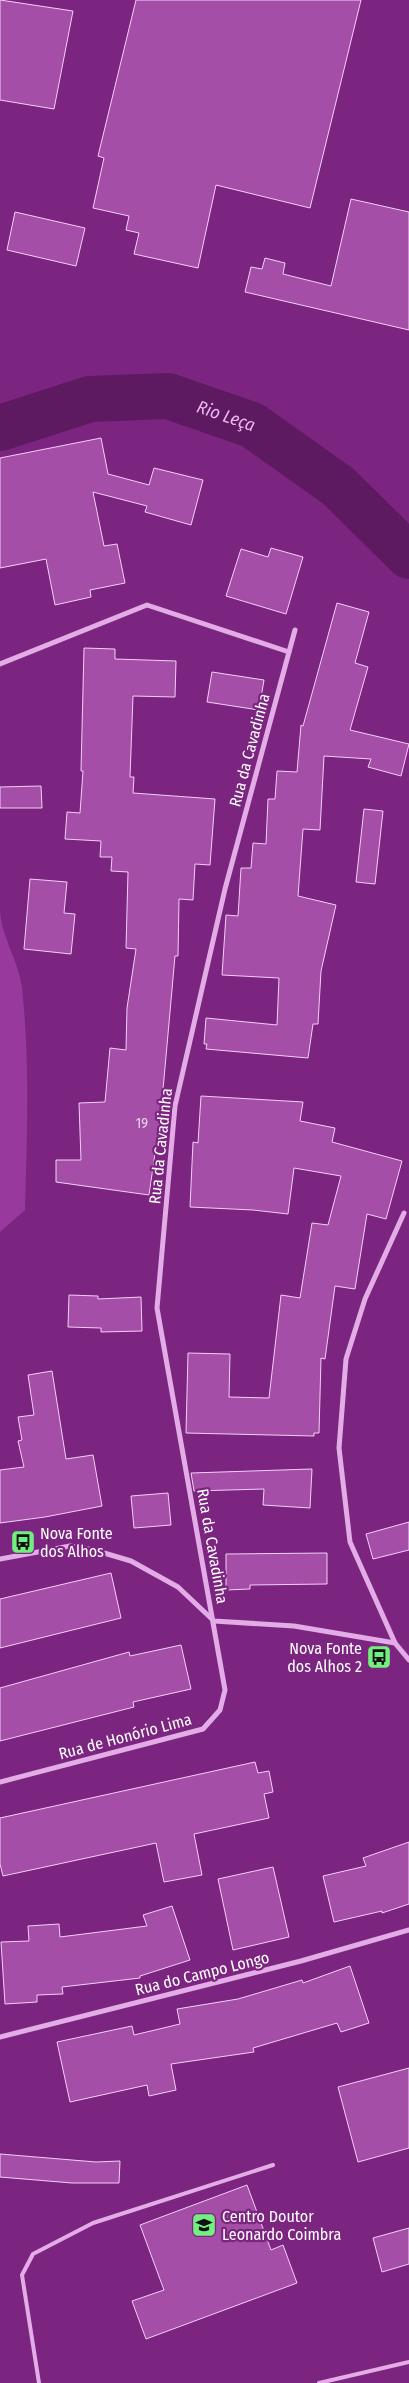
<svg xmlns="http://www.w3.org/2000/svg" width="409" height="2383" viewBox="0 0 409 2383" font-family="'Fira Sans Condensed',sans-serif">
	<style>
		.green { fill: #983a9d }
		.lines { fill: none; stroke-linecap: round; stroke-linejoin: round }
		.river { stroke: #5e1a60; stroke-width: 46 }
		.building { fill: #a44ea8; stroke: #f3cff5 }
		.service { stroke: #e3ace6; stroke-width: 4 }
		.minor { stroke: #e3ace6; stroke-width: 5 }
		.labels { text-anchor: middle; stroke-width: 4.5; stroke-linejoin: round; paint-order: stroke }
		.number-label { font-size: 14px; fill: #e8d3e9 }
		.street-label { font-size: 16px; fill: #fff; stroke: #7c2580 }
		.poi-label { font-size: 16px; fill: #fff; stroke: #7c2580; text-anchor: start }
		.water-label { font-size: 18px; font-style: italic; fill: #ebb7ee; stroke: #7c2580 }
	</style>
	<rect width="100%" height="100%" fill="#7c2580"/>
	<!-- green -->
	<path class="green" d="M0,911C2,938 19,962 22,988C30,1062 27,1136 25,1210L0,1232Z"/>
	<g class="lines">
		<!-- river -->
		<path class="river" id="s1" d="M0,428L90,399L168,396L252,425L338,486L409,556"/>
	</g>
	<!-- building -->
	<g class="building">
		<path d="M0,0L73,11L54,109L0,100Z"/>
		<path d="M136,0H361L310,208L216,185L198,268L134,254L139,233L126,230L129,216L93,208L104,158L98,156Z"/>
		<path d="M351,199L409,212V330L245,292L251,267L262,269L265,258L285,263L283,274L331,286Z"/>
		<path d="M15,212L85,228L76,266L7,250Z"/>
		<path d="M101,438L108,474L149,485L154,468L203,480L191,525L145,512L147,506L93,492L104,546L117,544L125,583L90,590L91,597L55,605L46,559L0,568V458Z"/>
		<path d="M271,548L303,557L286,614L226,596L241,549L268,557Z"/>
		<path d="M337,603L369,612L355,663L368,667L350,730L409,744L401,776L368,767L371,759L324,756L320,830L303,829L298,896L336,905L321,971L318,1024H313L308,1058L206,1049L207,1044H204L206,1018L277,1025L279,978L222,975L226,915L238,916L241,868H251L253,843L266,844L268,799H275L277,771L297,772L301,725L303,726Z"/>
		<path d="M84,648L115,649V659L176,661L175,697L133,696L130,777H134L133,793L215,799L210,865L195,864L193,900L179,899L178,956H175L161,1112L149,1195L56,1182V1160H81L79,1103L105,1102L110,1048L126,1050L127,1008L136,949L126,948L128,872L111,871L112,857H100L101,841L65,839L67,812L80,813L83,771H81Z"/>
		<path d="M212,672L264,680L259,710L207,702Z"/>
		<path d="M41,786L42,808H0V787Z"/>
		<path d="M364,809L383,811L375,884L356,882Z"/>
		<path d="M30,879L67,882L64,913L75,914L71,954L24,949Z"/>
		<path d="M201,1096L303,1102L300,1121L335,1128L332,1142L402,1161L386,1219L367,1214L355,1289L335,1286L325,1359L321,1358L319,1433H314V1436L186,1433L188,1353L230,1354L229,1397L269,1398L281,1295L300,1298L312,1223L328,1225L341,1176L294,1168L288,1214L253,1210L190,1207L193,1142L198,1143Z"/>
		<path d="M69,1295L98,1296V1299L141,1297L142,1331L101,1332V1328L68,1327Z"/>
		<path d="M52,1371L66,1459L93,1455L102,1506L45,1517L0,1523V1470L24,1467L18,1441L22,1440L18,1417L34,1415L28,1375Z"/>
		<path d="M312,1469L310,1508L263,1505L264,1489L194,1491L191,1473Z"/>
		<path d="M168,1493L171,1525L134,1528L131,1496Z"/>
		<path d="M409,1522V1550L373,1559L366,1534Z"/>
		<path d="M327,1553V1584L250,1585V1589L226,1590V1554Z"/>
		<path d="M111,1573L121,1618L0,1648V1599Z"/>
		<path d="M181,1645L191,1689L133,1702L134,1707L0,1741V1688L129,1652L130,1656Z"/>
		<path d="M255,1762L258,1773L269,1771L273,1792L264,1794L269,1818L194,1834L202,1875L164,1882L156,1843L3,1876L0,1864V1818Z"/>
		<path d="M409,1842V1904L382,1913V1911L334,1922L323,1876L366,1866L363,1858Z"/>
		<path d="M273,1867L289,1937L233,1950L218,1879Z"/>
		<path d="M172,1906L190,1960L140,1976V1978L62,1987L63,1994L37,1995V2002L5,2004L1,1942L29,1941L28,1926L59,1924L60,1937L147,1926L143,1915Z"/>
		<path d="M350,1966L369,2023L341,2032L337,2023L253,2048L254,2052L171,2064L176,2090L149,2096L147,2085L70,2102L57,2042L132,2026L134,2035L180,2024L177,2009L238,1999L302,1980L303,1983Z"/>
		<path d="M409,2068V2148L358,2162L338,2087Z"/>
		<path d="M0,2154L96,2162L120,2161L119,2183H72L0,2177Z"/>
		<path d="M247,2185L271,2250L283,2245L297,2283L146,2339L132,2301L164,2290L140,2225Z"/>
		<path d="M409,2228V2264L382,2272L373,2238Z"/>
	</g>
	<g class="lines">
		<!-- service -->
		<g class="service">
			<path d="M39,2383L22,2275L33,2254L93,2223L273,2165"/>
			<path d="M319,2383L409,2362"/>
		</g>
		<!-- minor -->
		<g class="minor">
			<path d="M289,652L295,630"/>
			<path d="M0,664L147,605L289,652L225,889L175,1106L157,1308L225,1690L220,1710L203,1729L0,1782"/>
			<path d="M404,1213L365,1299L346,1359L339,1448L350,1542L395,1643L409,1660"/>
			<path d="M0,1559L70,1546L94,1550L131,1561L178,1587L214,1621L294,1626L395,1643"/>
			<path d="M0,2037L301,1961L409,1930"/>
		</g>
	</g>
	<!-- icons -->
	<defs>
		<symbol id="bus-square" viewBox="-11 -11 22 22"><rect x="-9" y="-9" width="18" height="18" rx="4" fill="#71ef7f" stroke="#7c2580"/><path d="M-5-6H5V4H4V6H2V4H-2V6H-4V4H-5ZM-3.5-4V0h7V-4ZM-3.5 1.2v1.5H-2V1.2ZM2 1.2v1.5H3.5V1.2Z" fill="#111"/></symbol>
		<symbol id="school-square" viewBox="-11 -11 22 22"><rect x="-9" y="-9" width="18" height="18" rx="4" fill="#71ef7f" stroke="#7c2580"/><path d="M0-5L7-2L0 1L-7-2ZM-4 1L0 2.5L4 1V4Q0 6-4 4Z" fill="#111"/></symbol>
	</defs>
	<g fill-rule="evenodd">
		<use href="#bus-square" x="9" y="1528" width="28" height="28"/>
		<use href="#bus-square" x="365" y="1643" width="28" height="28"/>
		<use href="#school-square" x="190" y="2211" width="28" height="28"/>
	</g>
	<g class="labels">
		<!-- number labels -->
		<g class="number-label">
			<text x="142" y="1128">19</text>
		</g>
		<!-- street labels -->
		<g class="street-label">
			<text transform="translate(249 750) rotate(-75)" y="6">Rua da Cavadinha</text>
			<text transform="translate(160 1146) rotate(-84)" y="6">Rua da Cavadinha</text>
			<text transform="translate(213 1546) rotate(80)" y="6">Rua da Cavadinha</text>
			<text transform="translate(125 1736) rotate(-15)" y="6">Rua de Honório Lima</text>
			<text transform="translate(202 1973) rotate(-14)" y="6">Rua do Campo Longo</text>
		</g>
		<!-- poi labels -->
		<g class="poi-label">
			<text x="40" y="1539">Nova Fonte<tspan x="40" dy="18">dos Alhos</tspan></text>
			<text x="362" y="1654" text-anchor="end">Nova Fonte<tspan x="362" dy="18">dos Alhos 2</tspan></text>
			<text x="222" y="2222">Centro Doutor<tspan x="222" dy="18">Leonardo Coimbra</tspan></text>
		</g>
		<!-- water labels -->
		<g class="water-label">
			<text dy="6" stroke="none"><textPath href="#s1" startOffset="234">Rio Leça</textPath></text>
		</g>
	</g>
</svg>
